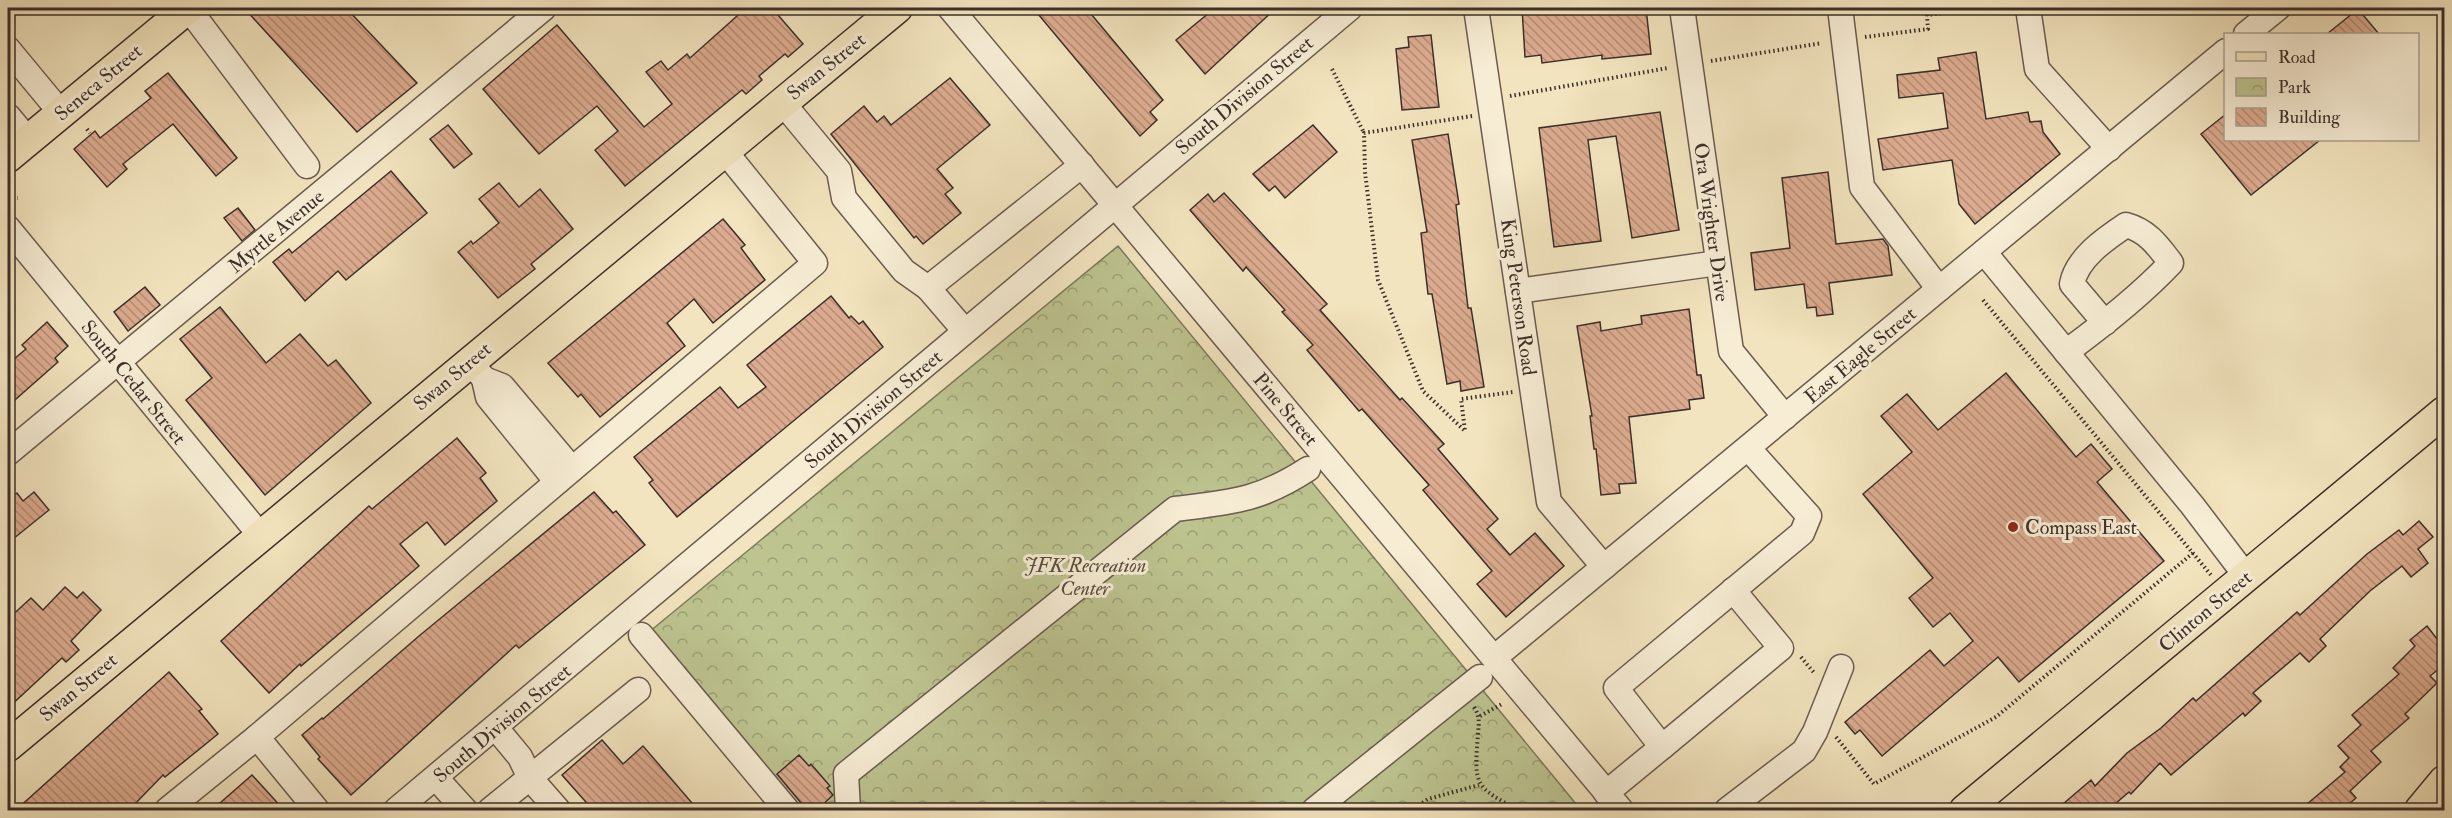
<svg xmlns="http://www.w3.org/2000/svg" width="2452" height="818" viewBox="0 0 2452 818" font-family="'IM FELL Double Pica',serif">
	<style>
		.park { fill: url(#park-crowns); stroke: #7c7a5d; stroke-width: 1.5 }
		.building { fill: url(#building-back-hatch); stroke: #3c2f2a; stroke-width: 1.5 }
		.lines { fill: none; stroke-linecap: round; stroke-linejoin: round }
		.minor-casing { stroke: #6a5c4f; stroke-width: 27 }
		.major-casing { stroke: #3c2f2a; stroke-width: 33 }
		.path { stroke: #3c2f2a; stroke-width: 4; stroke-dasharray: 1.5 3; stroke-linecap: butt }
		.minor { stroke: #f7edd5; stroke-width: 24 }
		.major { stroke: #f2e4be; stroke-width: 30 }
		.poi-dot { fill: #8f2418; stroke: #f7edd5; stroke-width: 2 }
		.labels { text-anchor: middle; stroke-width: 6; stroke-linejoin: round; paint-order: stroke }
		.street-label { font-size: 20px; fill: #3c2f2a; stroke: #f7edd5 }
		.poi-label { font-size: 20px; fill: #3c2f2a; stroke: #f7edd5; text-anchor: start }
		.park-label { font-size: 20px; font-style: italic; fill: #564d3e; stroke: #f7edd5 }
	</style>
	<defs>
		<pattern id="park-crowns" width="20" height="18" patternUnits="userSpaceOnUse" patternTransform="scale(1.5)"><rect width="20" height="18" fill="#bdc490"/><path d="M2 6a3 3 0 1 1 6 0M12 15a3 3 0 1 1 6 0" fill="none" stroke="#9ba076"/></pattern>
		<pattern id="building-back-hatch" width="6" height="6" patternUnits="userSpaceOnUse" patternTransform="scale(1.5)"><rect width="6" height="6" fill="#dcab8f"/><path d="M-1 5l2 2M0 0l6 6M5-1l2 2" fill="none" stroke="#b48c75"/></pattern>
	</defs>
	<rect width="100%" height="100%" fill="#f2e4be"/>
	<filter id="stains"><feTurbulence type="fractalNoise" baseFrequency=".00333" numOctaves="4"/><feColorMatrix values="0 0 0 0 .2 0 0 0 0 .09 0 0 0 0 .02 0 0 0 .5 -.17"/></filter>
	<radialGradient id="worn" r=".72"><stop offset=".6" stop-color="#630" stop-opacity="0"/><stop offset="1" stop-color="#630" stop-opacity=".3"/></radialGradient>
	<!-- park -->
	<path class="park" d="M1118,246L1581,810H796L649,632Z"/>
	<!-- building -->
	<g class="building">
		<path d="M244,8H346L417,83L357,132Z"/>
		<path d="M746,8H772L803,44L788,57L785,54L759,76L762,80L746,94L742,90L625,186L595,150L618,131L597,106L539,154L483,89L557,25L644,127L672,104L646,72L661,61L668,70L687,54L690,58Z"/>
		<path d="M1033,8H1086L1163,100L1150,112L1157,120L1140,136Z"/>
		<path d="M1215,8H1276L1205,74L1176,40Z"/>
		<path d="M1522,8H1646L1651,54L1602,59V55L1542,63L1541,55L1525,57Z"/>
		<path d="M2358,9L2379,34H2327Z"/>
		<path d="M1431,35L1439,107L1402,110L1396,49L1409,47L1408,37Z"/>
		<path d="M1976,52L1986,119L2028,112L2030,122L2041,121L2043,132L2060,154L1975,224L1959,204L1952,160L1883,170L1878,139L1948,128L1943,93L1899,98L1897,75L1940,70L1938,58Z"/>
		<path d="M168,73L237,158L216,176L173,124L123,164L127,169L107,187L74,149L95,131L100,138L151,98L145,91Z"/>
		<path d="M950,78L990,125L937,169L953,188L945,194L961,213L923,244L916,236L914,238L831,134L864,106L877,122L884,116L891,125Z"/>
		<path d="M1660,112L1679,230L1632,238L1616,136L1588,140L1601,241L1554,247L1539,128Z"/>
		<path d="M2226,114V140H2320L2251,195L2201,134Z"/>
		<path d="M448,125L472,154L454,168L430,139Z"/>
		<path d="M1313,125L1337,152L1285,198L1275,186L1269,191L1253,174Z"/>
		<path d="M1448,134L1459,204L1456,205L1468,308H1471L1484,387L1461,391L1460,381L1447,384L1432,294H1428L1421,233L1427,232L1412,140Z"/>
		<path d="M391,171L427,213L346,280L338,271L305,301L273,262L289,249L292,253Z"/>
		<path d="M1828,172L1836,244L1883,239L1888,246L1892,275L1829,283L1833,314L1817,316L1816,307L1807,308L1804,284L1755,290L1751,253L1790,248L1782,178Z"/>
		<path d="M499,183L519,207L540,189L573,229L531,264L535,269L498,298L458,252L471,241L473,244L499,223L479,199Z"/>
		<path d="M1224,193L1327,304L1320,310L1400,400L1402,398L1444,444L1438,449L1498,519L1487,529L1510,555L1535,533L1564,566L1506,617L1477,584L1492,571L1423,490L1429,485L1362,409L1359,411L1307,350L1313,345L1282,312L1285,310L1246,267L1243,271L1190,210L1208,194L1214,202Z"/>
		<path d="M238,208L255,230L242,241L224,218Z"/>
		<path d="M723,219L745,245L741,248L765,280L713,323L694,299L667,323L685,346L600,417L581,394L578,397L548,363Z"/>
		<path d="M145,287L160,305L128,331L114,312Z"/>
		<path d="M831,296L849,318L851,316L859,324L863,321L883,347L677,517L649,483L653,480L634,457L720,387L738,408L766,387L747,365Z"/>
		<path d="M220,307L266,363L300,334L328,366L336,360L371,403L265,495L186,400L212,378L180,339Z"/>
		<path d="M1689,309L1697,375H1701L1704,398L1689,400L1690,409L1629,417L1636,483L1619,484L1620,493L1601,495L1596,449H1594L1590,416H1592L1577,326L1600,322L1601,331L1642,324L1641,316Z"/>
		<path d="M47,322L68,346L55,358L58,362L8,406V364L26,349L22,345Z"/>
		<path d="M2006,373L2076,457L2091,444L2112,469L2097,482L2164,561L2019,682L1998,657L1882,756L1860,730L1855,734L1845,722L1930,650L1944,666L1973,641L1950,613L1933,627L1909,598L1933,578L1863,494L1912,452L1881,416L1907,394L1938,430Z"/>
		<path d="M457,438L486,473L480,478L497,501L445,545L427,522L400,544L419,566L301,666L300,664L269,693L221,641L369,506L372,509Z"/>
		<path d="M34,492L49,510L8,543V500L17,493L23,501Z"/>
		<path d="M594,492L613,513L616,511L645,545L519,648L516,645L351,795L318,759L320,757L302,735L322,718L323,719L419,636Z"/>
		<path d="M2419,521L2433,537L2418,549L2428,563L2411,577L2402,566L2370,591L2320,639L2326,646L2309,662L2300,653L2253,693L2261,701L2245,716L2243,713L2171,775L2160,763L2131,794L2129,792L2108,810H2056L2091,780L2095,786L2127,753L2161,728L2193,698L2196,701L2297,612L2300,615L2367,554L2399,530L2403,535Z"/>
		<path d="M65,587L77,598L83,592L101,610L71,641L79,650L66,662L62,658L8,708V619L31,598L43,610Z"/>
		<path d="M2427,626L2437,639L2445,633V664L2430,676L2437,683L2405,714L2409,718L2371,751L2381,762L2350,791L2356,798L2342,810H2300L2345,772L2340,767L2349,758L2338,746L2361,725L2352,715L2399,674L2393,668L2415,646L2410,640Z"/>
		<path d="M169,672L202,709L199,711L218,734L165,777L163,775L129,810H16Z"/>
		<path d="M602,740L623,764L643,746L698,810H593L562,775Z"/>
		<path d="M799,755L809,766L811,764L830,786L827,788L833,795L817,810H807L777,774Z"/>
		<path d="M252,775L284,810H212Z"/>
	</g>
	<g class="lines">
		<defs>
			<g id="minor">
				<path d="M188,8L307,166"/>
				<path d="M950,8L1621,810"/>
				<path d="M1476,8L1549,502L1604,567"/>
				<path d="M1682,8L1731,351L1785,417"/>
				<path d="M1840,8L1862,187L1939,289"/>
				<path d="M2028,8L2037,69L2109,149"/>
				<path d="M2246,34L2278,8"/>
				<path d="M8,49L61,113"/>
				<path d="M782,102L839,171L844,198L904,271L928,288L1082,165"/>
				<path d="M8,116L28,140"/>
				<path d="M8,228L260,535"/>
				<path d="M1984,252L2192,505L2246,576"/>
				<path d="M928,288L964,330"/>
				<path d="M1518,291L1718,263"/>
				<path d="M2066,352C2103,325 2139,297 2171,263C2158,246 2148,231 2126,225C2105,239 2077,258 2072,284L2105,323"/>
				<path d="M470,361L484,379L488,397L557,482"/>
				<path d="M484,379L502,386L572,469"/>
				<path d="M8,453L544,8"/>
				<path d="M641,635L787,810"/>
				<path d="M1494,658L2226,51"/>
				<path d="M496,728L520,757L530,778L558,810"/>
				<path d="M1662,747L1781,648L1733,590"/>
				<path d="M436,778L465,810"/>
				<path d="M1606,793L1662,747L1616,688L1802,533L1809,516L1748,448"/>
				<path d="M167,810L257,737"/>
				<path d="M317,810L257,737L815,263L724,150"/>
				<path d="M396,810L1350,8"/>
				<path d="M490,810L638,690"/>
				<path d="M848,810L846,774L1175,509C1231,502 1259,501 1308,469"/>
				<path d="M1314,810L1480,677"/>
				<path d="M1727,810L1804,751L1815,732L1841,667"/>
			</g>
			<g id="major">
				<path d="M8,157L188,8"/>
				<path d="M8,746L897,8"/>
				<path d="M1965,810L2444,412"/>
				<path d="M2420,810L2444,781"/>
			</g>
		</defs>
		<!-- minor casing -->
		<use href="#minor" class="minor-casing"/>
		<!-- major casing -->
		<use href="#major" class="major-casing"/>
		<!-- path -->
		<g class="path">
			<path d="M1865,37L1928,29L1927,15L1989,8"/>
			<path d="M1711,61L1822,43"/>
			<path d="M1332,69L1364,133"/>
			<path d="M1510,96L1668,68"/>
			<path d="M1472,116L1364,133L1365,172L1378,280L1423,391L1465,431L1461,399L1513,392"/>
			<path d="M87,129L90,133"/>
			<path d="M13,198H18"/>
			<path d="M1983,300L2211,575"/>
			<path d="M1801,657L1815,674"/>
			<path d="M1474,707C1480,717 1479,722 1478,734C1474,785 1474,787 1519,810"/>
			<path d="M1480,716L1502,704"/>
			<path d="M1836,737L1874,784L1996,717L2193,553"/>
			<path d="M1411,810L1428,799L1479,785"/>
		</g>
		<!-- minor -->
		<use href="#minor" class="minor"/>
		<!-- major -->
		<use href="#major" class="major"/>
	</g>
	<!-- markers -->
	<circle class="poi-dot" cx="2013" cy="527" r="6"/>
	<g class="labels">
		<!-- street labels -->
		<g class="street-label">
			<text transform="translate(826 66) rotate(-39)" y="7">Swan Street</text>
			<text transform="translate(98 82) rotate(-40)" y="7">Seneca Street</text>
			<text transform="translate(1244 95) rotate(-40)" y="7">South Division Street</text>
			<text transform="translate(1712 222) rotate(82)" y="7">Ora Wrighter Drive</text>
			<text transform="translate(276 231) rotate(-40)" y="7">Myrtle Avenue</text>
			<text transform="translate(1519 297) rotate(82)" y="7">King Peterson Road</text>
			<text transform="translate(1860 355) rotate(-40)" y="7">East Eagle Street</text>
			<text transform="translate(452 376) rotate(-40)" y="7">Swan Street</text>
			<text transform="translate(134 382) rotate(51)" y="7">South Cedar Street</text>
			<text transform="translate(873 409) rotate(-40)" y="7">South Division Street</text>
			<text transform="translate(1286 409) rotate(50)" y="7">Pine Street</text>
			<text transform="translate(2205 611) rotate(-40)" y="7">Clinton Street</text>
			<text transform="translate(78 687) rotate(-40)" y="7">Swan Street</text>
			<text transform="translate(502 723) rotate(-40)" y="7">South Division Street</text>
		</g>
		<!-- poi labels -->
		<g class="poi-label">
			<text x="2025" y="534">Compass East</text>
		</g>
		<!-- park labels -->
		<g class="park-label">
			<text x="1085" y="572">JFK Recreation<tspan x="1085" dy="23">Center</tspan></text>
		</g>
	</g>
	<!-- margin -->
	<rect width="2452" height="818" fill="none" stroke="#f2e4be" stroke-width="30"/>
	<rect x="9" y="9" width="2434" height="800" fill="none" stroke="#3c2f2a" stroke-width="3"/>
	<rect x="15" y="15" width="2422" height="788" fill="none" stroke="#3c2f2a" stroke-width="1.5"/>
	<!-- legend -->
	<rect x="2224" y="33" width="195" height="108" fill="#f7edd5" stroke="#aca191" stroke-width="1.5"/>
	<rect x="2236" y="52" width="30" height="9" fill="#f2e4be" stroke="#aca191" stroke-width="1.5"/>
	<text x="2278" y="63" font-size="18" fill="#3c2f2a">Road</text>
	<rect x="2236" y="78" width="30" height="18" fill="url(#park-crowns)" stroke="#aca191" stroke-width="1.5"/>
	<text x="2278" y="93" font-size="18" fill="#3c2f2a">Park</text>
	<rect x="2236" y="108" width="30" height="18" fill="url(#building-back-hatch)" stroke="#aca191" stroke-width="1.5"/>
	<text x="2278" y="123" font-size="18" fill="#3c2f2a">Building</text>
	<rect width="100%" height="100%" filter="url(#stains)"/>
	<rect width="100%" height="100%" fill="url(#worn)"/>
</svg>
